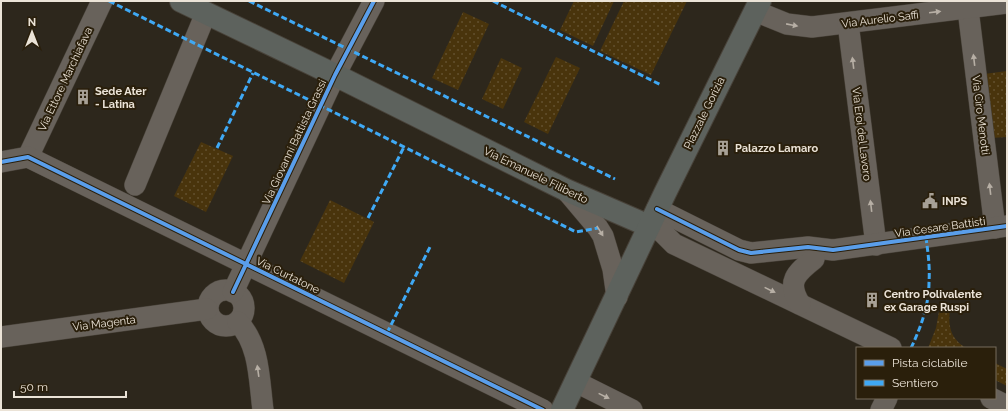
<svg xmlns="http://www.w3.org/2000/svg" width="1008" height="411" viewBox="0 0 1008 411" font-family="Raleway,sans-serif">
	<style>
		.grass { fill: url(#grass-dots) }
		.lines { fill: none; stroke-linecap: round; stroke-linejoin: round }
		.minor-casing { stroke: #484239; stroke-width: 22 }
		.major-casing { stroke: #484239; stroke-width: 24 }
		.minor { stroke: #68625b; stroke-width: 21 }
		.major { stroke: #5d625d; stroke-width: 22 }
		.quiet { stroke: #3fa9f5; stroke-width: 3; stroke-dasharray: 6 3; stroke-linecap: butt }
		.cycleway-casing { stroke: #2a1f0b; stroke-width: 6 }
		.cycleway { stroke: #5a9eea; stroke-width: 4 }
		.oneway { fill: #b7afa5 }
		.labels { text-anchor: middle; stroke-width: 4; stroke-linejoin: round; paint-order: stroke }
		.street-label { font-size: 11px; fill: #ebe3d7; stroke: #2a1f0b }
		.poi-label { font-size: 11px; font-weight: bold; fill: #ebe3d7; stroke: #2a1f0b; text-anchor: start }
	</style>
	<defs>
		<pattern id="grass-dots" width="8" height="8" patternUnits="userSpaceOnUse"><rect width="8" height="8" fill="#49340c"/><path d="M2 2h.1M6 6h.1" fill="none" stroke="#63512f" stroke-width="1.8" stroke-linecap="round"/></pattern>
	</defs>
	<rect width="100%" height="100%" fill="#2d271c"/>
	<!-- grass -->
	<g class="grass">
		<path d="M574,1H614L593,46L560,30Z"/>
		<path d="M624,1H687L651,75L600,51Z"/>
		<path d="M463,12L489,24L458,90L432,78Z"/>
		<path d="M556,57L580,68L548,134L524,122Z"/>
		<path d="M501,58L522,68L503,109L482,99Z"/>
		<path d="M1007,71V137L991,138L984,74Z"/>
		<path d="M201,142L233,156L206,212L174,196Z"/>
		<path d="M330,200L374,222L344,283L300,261Z"/>
		<path d="M940,306L950,308C948,326 950,338 966,348H928L936,328Z"/>
		<path d="M995,363L1007,369V386L995,380Z"/>
	</g>
	<g class="lines">
		<defs>
			<g id="minor">
				<path d="M967,1L995,228"/>
				<path d="M755,11L787,24L812,27L1007,3"/>
				<path d="M848,23L876,245"/>
				<path d="M28,157L102,1"/>
				<path d="M1,162L28,157L543,410"/>
				<path d="M135,185L206,13"/>
				<path d="M566,190L598,228L603,236L613,269L617,297"/>
				<path d="M657,209L739,250L751,253L808,247L833,250L1007,226"/>
				<path d="M649,226L662,232L674,244L891,348"/>
				<circle cx="226" cy="308" r="18"/>
				<path d="M233,292L335,75L374,1"/>
				<path d="M800,304C786,282 796,273 814,259"/>
				<path d="M238,322C260,345 259,380 263,410"/>
				<path d="M1,337L207,309"/>
				<path d="M576,382L632,410"/>
				<path d="M991,398L1007,406"/>
				<path d="M881,410L887,398"/>
			</g>
			<g id="major">
				<path d="M181,1L335,75L566,190L649,226"/>
				<path d="M562,410L665,193L760,1"/>
			</g>
		</defs>
		<!-- minor casing -->
		<use href="#minor" class="minor-casing"/>
		<!-- major casing -->
		<use href="#major" class="major-casing"/>
		<!-- minor -->
		<use href="#minor" class="minor"/>
		<!-- major -->
		<use href="#major" class="major"/>
		<!-- quiet -->
		<g class="quiet">
			<path d="M109,1L576,232L598,228"/>
			<path d="M249,1L615,179"/>
			<path d="M493,1L661,85"/>
			<path d="M217,148L253,73"/>
			<path d="M368,218L404,147"/>
			<path d="M387,333L430,247"/>
			<path d="M911,348C921,327 929,305 929,282C930,267 928,252 926,238"/>
		</g>
		<defs>
			<g id="cycleway">
				<path d="M1,162L28,157L543,410"/>
				<path d="M657,209L739,250L751,253L808,247L833,250L1007,226"/>
				<path d="M233,292L335,75L374,1"/>
			</g>
		</defs>
		<!-- cycleway casing -->
		<use href="#cycleway" class="cycleway-casing"/>
		<!-- cycleway -->
		<use href="#cycleway" class="cycleway"/>
	</g>
	<!-- one-way arrows -->
	<defs><path id="oneway-solid" d="M-6-.8H1V-3.2L6.5 0L1 3.2V.8H-6Z"/></defs>
	<g class="oneway">
		<use href="#oneway-solid" transform="translate(935 12) rotate(-7)"/>
		<use href="#oneway-solid" transform="translate(792 25) rotate(11)"/>
		<use href="#oneway-solid" transform="translate(974 60) rotate(-97)"/>
		<use href="#oneway-solid" transform="translate(853 63) rotate(-97)"/>
		<use href="#oneway-solid" transform="translate(990 189) rotate(-97)"/>
		<use href="#oneway-solid" transform="translate(871 206) rotate(-97)"/>
		<use href="#oneway-solid" transform="translate(600 231) rotate(58)"/>
		<use href="#oneway-solid" transform="translate(770 290) rotate(26)"/>
		<use href="#oneway-solid" transform="translate(258 371) rotate(-98)"/>
		<use href="#oneway-solid" transform="translate(604 396) rotate(26)"/>
	</g>
	<!-- icons -->
	<defs>
		<symbol id="building-bare" viewBox="-9 -9 18 18"><path d="M-4-6H4V6H1V3H-1V6H-4ZM-2.5-4.3h1.7v1.8h-1.7ZM.8-4.3h1.7v1.8H.8ZM-2.5-1h1.7V.8h-1.7ZM.8-1h1.7V.8H.8Z" fill="#a8a196" stroke="#2a1f0b" stroke-width="2.5" paint-order="stroke"/></symbol>
		<symbol id="civic-bare" viewBox="-9 -9 18 18"><path d="M-.6-6.5H3V-4.5H.6V-3L4-1V1h2V6H-6V1h2V-1L-.6-3ZM-1.2 2.5V6h2.4V2.5Z" fill="#a8a196" stroke="#2a1f0b" stroke-width="2.5" paint-order="stroke"/></symbol>
	</defs>
	<g fill-rule="evenodd">
		<use href="#building-bare" x="72" y="86" width="22" height="22"/>
		<use href="#building-bare" x="712" y="137" width="22" height="22"/>
		<use href="#civic-bare" x="919" y="190" width="22" height="22"/>
		<use href="#building-bare" x="861" y="289" width="22" height="22"/>
	</g>
	<g class="labels">
		<!-- street labels -->
		<g class="street-label">
			<text transform="translate(880 19) rotate(-7)" y="4">Via Aurelio Saffi</text>
			<text transform="translate(65 79) rotate(-65)" y="4">Via Ettore Marchiafava</text>
			<text transform="translate(704 113) rotate(-64)" y="4">Piazzale Gorizia</text>
			<text transform="translate(981 115) rotate(83)" y="4">Via Ciro Menotti</text>
			<text transform="translate(862 134) rotate(83)" y="4">Via Eroi del Lavoro</text>
			<text transform="translate(294 142) rotate(-65)" y="4">Via Giovanni Battista Grassi</text>
			<text transform="translate(536 175) rotate(26)" y="4">Via Emanuele Filiberto</text>
			<text transform="translate(940 227) rotate(-8)" y="4">Via Cesare Battisti</text>
			<text transform="translate(288 275) rotate(26)" y="4">Via Curtatone</text>
			<text transform="translate(104 323) rotate(-7)" y="4">Via Magenta</text>
		</g>
		<!-- poi labels -->
		<g class="poi-label">
			<text x="95" y="95">Sede Ater<tspan x="95" dy="13">- Latina</tspan></text>
			<text x="735" y="152">Palazzo Lamaro</text>
			<text x="942" y="205">INPS</text>
			<text x="884" y="298">Centro Polivalente<tspan x="884" dy="13">ex Garage Ruspi</tspan></text>
		</g>
	</g>
	<!-- border -->
	<rect width="1008" height="411" fill="none" stroke="#ebe3d7" stroke-width="4"/>
	<!-- legend -->
	<rect x="856" y="347" width="140" height="52" fill="#2a1f0b" stroke="#776d5d"/>
	<rect x="864" y="360" width="20" height="6" fill="#5a9eea" stroke="#776d5d"/>
	<text x="892" y="367" font-size="12" fill="#ebe3d7">Pista ciclabile</text>
	<rect x="864" y="380" width="20" height="6" fill="#3fa9f5" stroke="#776d5d"/>
	<text x="892" y="387" font-size="12" fill="#ebe3d7">Sentiero</text>
	<!-- north arrow -->
	<g transform="translate(32 32)" stroke="#2a1f0b" stroke-width="3" paint-order="stroke">
	<path d="M0-3L7 15L0 10L-7 15Z" fill="#ebe3d7"/>
	<text y="-6" font-size="11" font-weight="bold" text-anchor="middle" fill="#ebe3d7">N</text>
	</g>
	<!-- scale -->
	<path d="M14 391v6h112v-6" fill="none" stroke="#ebe3d7" stroke-width="2"/>
	<text x="20" y="391" font-size="12" fill="#ebe3d7" stroke="#2a1f0b" stroke-width="3" paint-order="stroke">50 m</text>
</svg>
